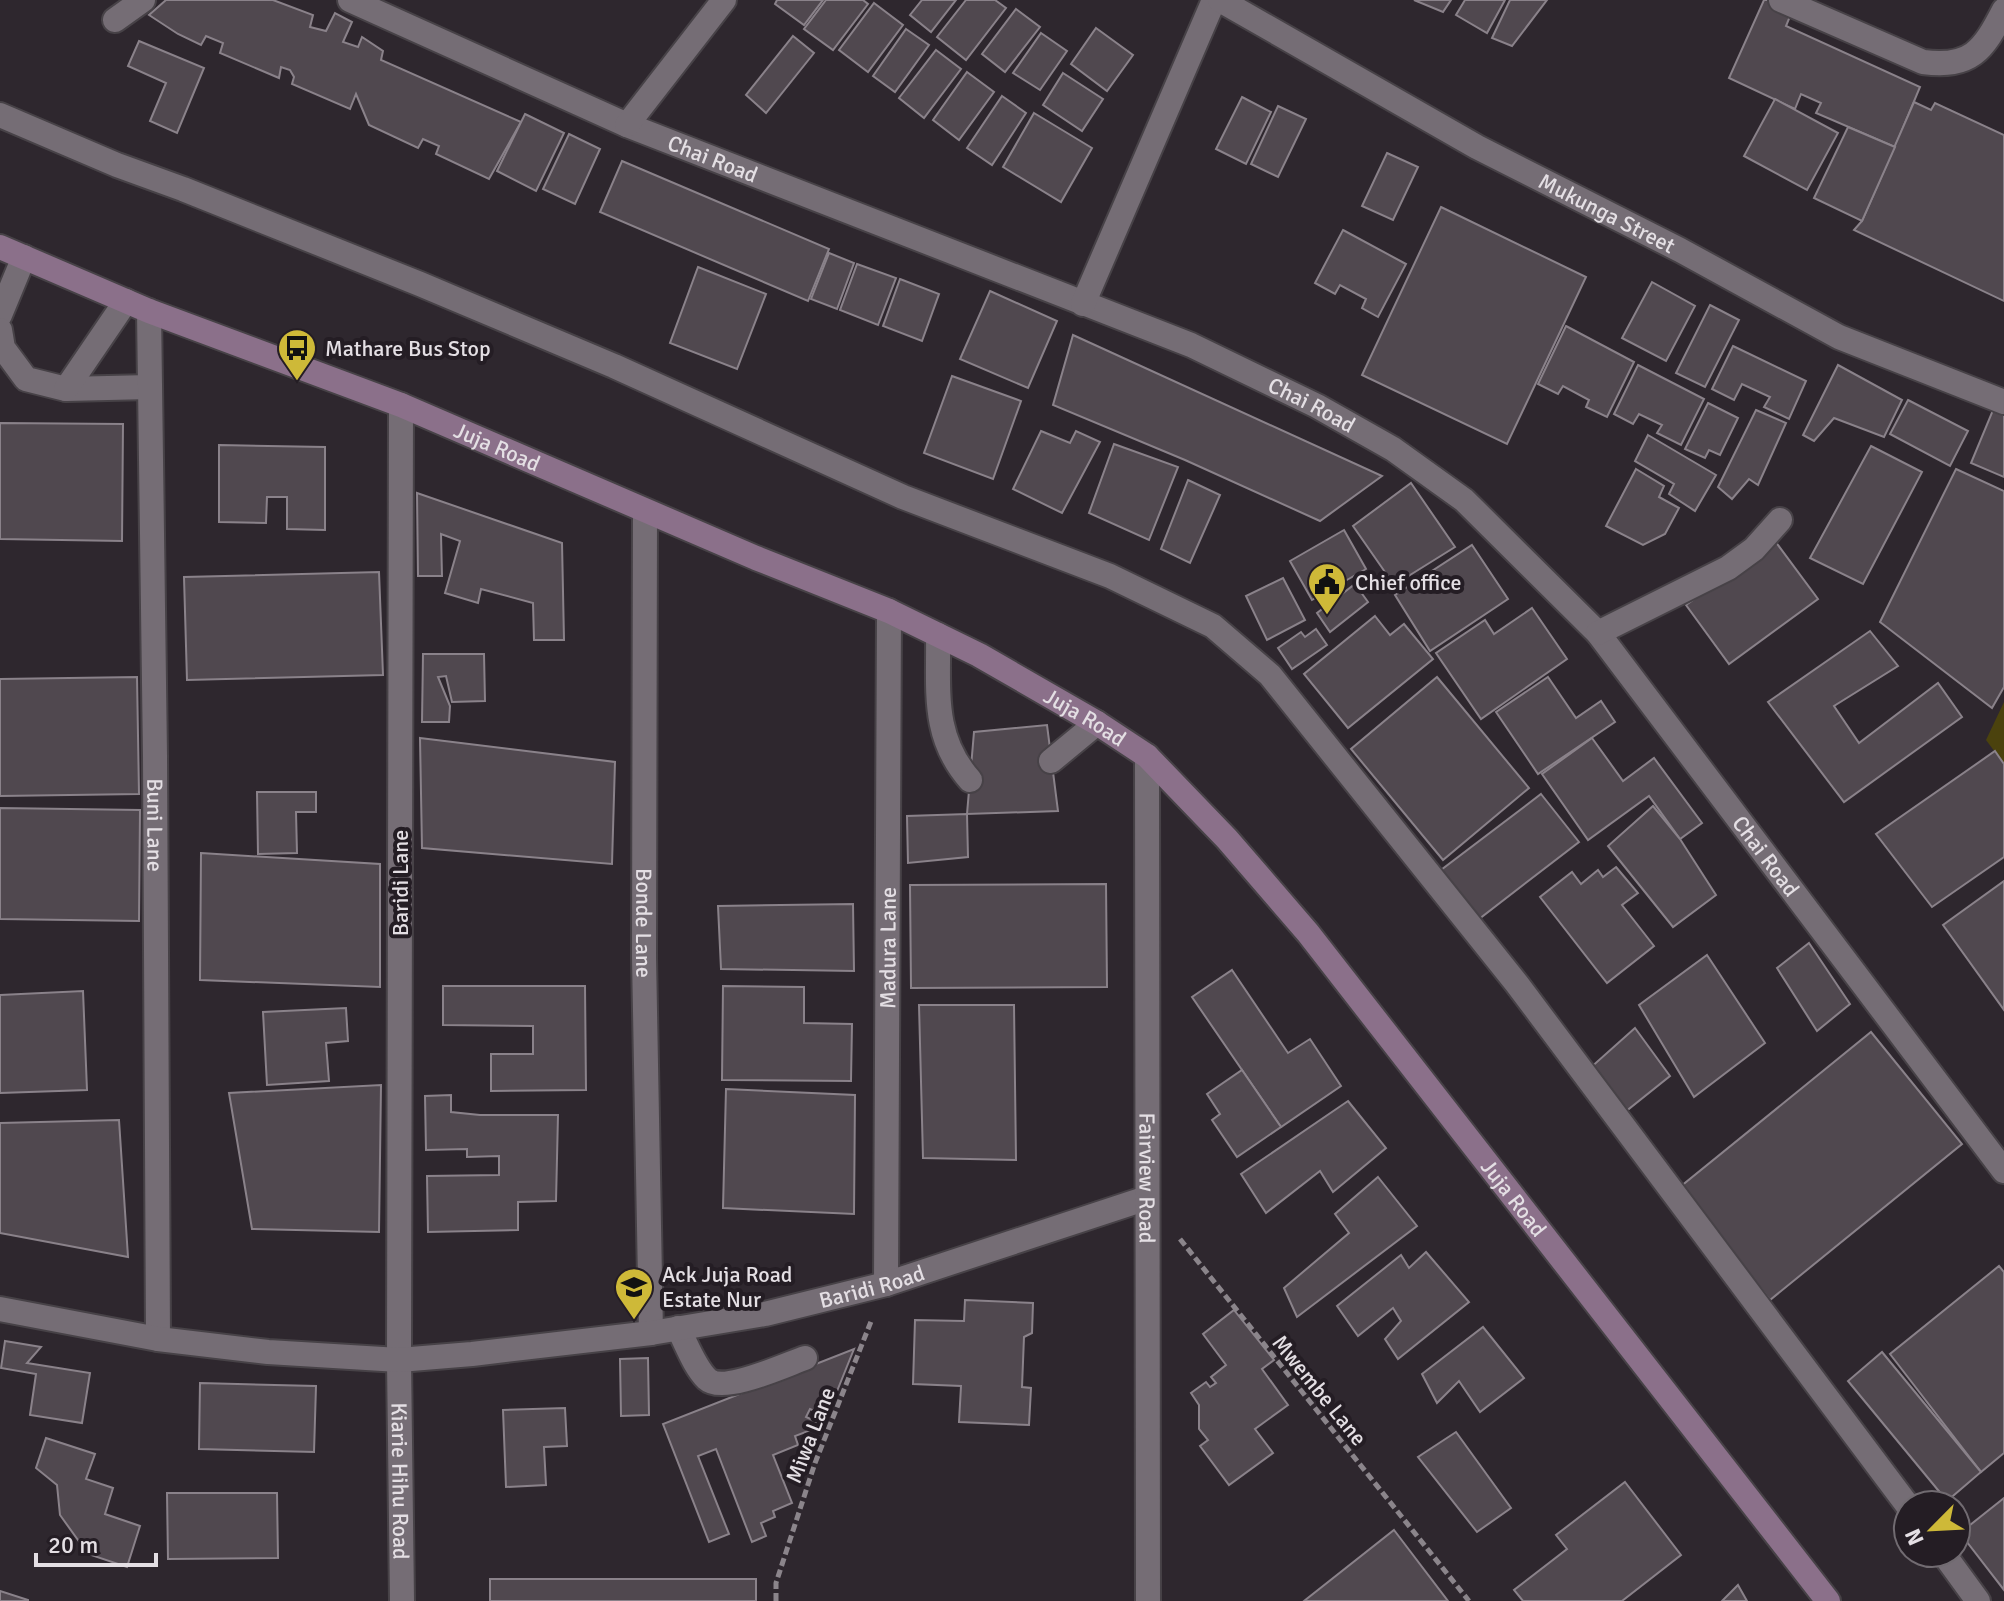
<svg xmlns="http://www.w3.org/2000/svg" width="2004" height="1601" viewBox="0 0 2004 1601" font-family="Signika,sans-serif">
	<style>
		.green { fill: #4b420d }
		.building { fill: #50484f; stroke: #8a828a; stroke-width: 2 }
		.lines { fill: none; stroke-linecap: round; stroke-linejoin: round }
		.service-casing { stroke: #474247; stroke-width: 28 }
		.minor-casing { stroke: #474247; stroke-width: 28 }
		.tertiary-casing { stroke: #474247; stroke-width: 28 }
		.secondary-casing { stroke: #474247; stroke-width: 28 }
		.path { stroke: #8b858b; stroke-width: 5; stroke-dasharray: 8 4; stroke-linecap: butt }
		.service { stroke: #756d75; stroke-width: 24 }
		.minor { stroke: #756d75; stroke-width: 24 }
		.tertiary { stroke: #756d75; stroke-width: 24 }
		.secondary { stroke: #8b708a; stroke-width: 24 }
		.labels { text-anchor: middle; stroke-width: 8; stroke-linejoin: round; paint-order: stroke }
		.street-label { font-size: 22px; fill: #e4dfe4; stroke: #241d24 }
		.poi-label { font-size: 22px; fill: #e4dfe4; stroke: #241d24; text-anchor: start }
	</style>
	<rect width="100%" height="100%" fill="#2e272e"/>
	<!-- green -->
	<path class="green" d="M2004,702V764L1986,740Z"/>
	<!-- building -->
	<g class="building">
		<path d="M166,0H273L313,15L310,27L326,31L335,13L352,22L343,42L358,47L362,37L383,51L381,60L521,122L489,179L436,154L439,146L423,139L418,148L369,125L356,94L350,109L292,84L294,77L290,70L281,67L279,78L220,53L223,43L206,36L201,45L178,34L149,15Z"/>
		<path d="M777,0H823L804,25L775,4Z"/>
		<path d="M826,0H863L868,4L833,50L804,29Z"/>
		<path d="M922,0H956L931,32L910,15Z"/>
		<path d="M966,0H995L1006,8L966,60L937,37Z"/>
		<path d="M1414,0H1451L1443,12Z"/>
		<path d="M1465,0H1505L1487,33L1456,15Z"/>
		<path d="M1510,0H1547L1512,46L1492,38Z"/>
		<path d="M1764,0H1775L1793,9L1786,26L1920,87L1895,147L1816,113L1821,103L1801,94L1795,109L1729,78Z"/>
		<path d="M874,3L903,25L868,72L839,50Z"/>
		<path d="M1016,9L1040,27L1005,72L982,54Z"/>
		<path d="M1096,28L1133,55L1107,91L1071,64Z"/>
		<path d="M906,29L929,45L895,92L873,76Z"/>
		<path d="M1041,33L1067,51L1040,90L1013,73Z"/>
		<path d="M793,36L814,53L766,113L746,95Z"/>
		<path d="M139,41L204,68L177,133L150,121L166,83L128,66Z"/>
		<path d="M936,50L961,69L924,118L899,98Z"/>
		<path d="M967,72L994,92L959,140L933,120Z"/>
		<path d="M1063,73L1103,99L1082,131L1043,105Z"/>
		<path d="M1002,96L1026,113L992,165L967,148Z"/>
		<path d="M1242,97L1271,112L1246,164L1216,149Z"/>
		<path d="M1775,99L1838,133L1807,190L1744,156Z"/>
		<path d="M1914,102L1931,110L1935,103L2004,135V301L1854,230L1862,221Z"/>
		<path d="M1278,106L1306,119L1278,177L1251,164Z"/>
		<path d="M1034,113L1092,148L1061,202L1003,167Z"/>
		<path d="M525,114L564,133L536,191L497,171Z"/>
		<path d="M1848,127L1895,147L1862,221L1814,198Z"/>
		<path d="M569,134L600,149L575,204L543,189Z"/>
		<path d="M1387,153L1418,167L1393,220L1362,206Z"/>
		<path d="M622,161L829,249L808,301L600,212Z"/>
		<path d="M1441,207L1586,277L1507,444L1362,375Z"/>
		<path d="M1343,230L1406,264L1378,317L1362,308L1366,299L1340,285L1335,294L1315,283Z"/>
		<path d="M829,253L854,263L837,309L811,299Z"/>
		<path d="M857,264L896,278L878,325L840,310Z"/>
		<path d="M698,267L766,294L737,369L670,343Z"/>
		<path d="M900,279L939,294L922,341L883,326Z"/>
		<path d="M1652,282L1695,306L1666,361L1622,338Z"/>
		<path d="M990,291L1057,321L1028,388L960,359Z"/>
		<path d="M1710,305L1739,320L1705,387L1676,373Z"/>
		<path d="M1566,326L1634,362L1607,417L1586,407L1589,400L1563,386L1558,394L1538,384Z"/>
		<path d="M1073,335L1382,476L1320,521L1185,460L1053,405Z"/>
		<path d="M1733,346L1806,381L1789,419L1764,407L1770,397L1742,384L1734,400L1712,389Z"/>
		<path d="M1638,365L1704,399L1681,445L1657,433L1662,425L1639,414L1633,424L1614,414Z"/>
		<path d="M1838,365L1902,400L1884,437L1834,418L1814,441L1803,435Z"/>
		<path d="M952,376L1021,401L993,479L924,453Z"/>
		<path d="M1908,400L1968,431L1950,466L1890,434Z"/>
		<path d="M1708,403L1738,418L1720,455L1709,450L1705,458L1685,449Z"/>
		<path d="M1756,410L1786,423L1758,485L1749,479L1732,499L1718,487Z"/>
		<path d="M1993,410L2004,415V477L1971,463Z"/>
		<path d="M0,423L123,424L122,541L0,539Z"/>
		<path d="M1041,431L1070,443L1076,431L1100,442L1062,513L1013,489Z"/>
		<path d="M1648,435L1716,475L1695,511L1669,494L1674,484L1635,461Z"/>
		<path d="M1114,444L1178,467L1149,540L1089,513Z"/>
		<path d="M219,445L325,447V530L287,529V497H267L266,523L219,522Z"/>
		<path d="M1871,446L1922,472L1863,584L1810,558Z"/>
		<path d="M1636,469L1664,486L1659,497L1679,508L1665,534L1643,545L1606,526Z"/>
		<path d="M1956,469L2004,491V687L1992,708L1880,622Z"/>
		<path d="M1188,480L1220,495L1190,563L1161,549Z"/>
		<path d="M1411,483L1455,547L1394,585L1353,526Z"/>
		<path d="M417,493L562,543L564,640H534L533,603L481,589L478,603L445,593L460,541L441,534L442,576H418Z"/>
		<path d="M1344,530L1366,569L1312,600L1290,561Z"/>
		<path d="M1775,541L1818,599L1729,664L1686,605Z"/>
		<path d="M1472,545L1508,599L1430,651L1395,595Z"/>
		<path d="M379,572L383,675L187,680L184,577Z"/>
		<path d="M1283,578L1305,620L1267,640L1246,596Z"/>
		<path d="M1355,584L1368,602L1330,632L1317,613Z"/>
		<path d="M1532,608L1567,659L1481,719L1436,653L1485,620L1494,634Z"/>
		<path d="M1375,616L1390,635L1404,624L1433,659L1348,728L1304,674Z"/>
		<path d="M1316,629L1327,645L1292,669L1278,648L1301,632L1305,637Z"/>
		<path d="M1870,631L1898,666L1834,706L1859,743L1938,683L1962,717L1844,802L1768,702Z"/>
		<path d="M423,654H484L485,701L452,702L446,676L438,677L450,706L449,722H422Z"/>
		<path d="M137,677L139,794L0,796V679Z"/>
		<path d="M1437,677L1529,788L1443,860L1351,749Z"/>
		<path d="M1548,677L1576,718L1601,701L1615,722L1538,774L1496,712Z"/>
		<path d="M1047,725L1058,811L967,814L974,732Z"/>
		<path d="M420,738L615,762L612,864L422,848Z"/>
		<path d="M1592,738L1623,781L1654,758L1702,823L1680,839L1649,796L1588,840L1542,774Z"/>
		<path d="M1995,751L2004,764V857L1932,907L1876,834Z"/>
		<path d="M257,792H316V812H296L297,853L258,854Z"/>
		<path d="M1541,794L1579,842L1479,919L1441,870Z"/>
		<path d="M1653,806L1680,839L1716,895L1673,927L1608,846Z"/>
		<path d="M0,808L140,810L139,921L0,919Z"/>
		<path d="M967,814L968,857L908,863L907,816Z"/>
		<path d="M201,853L380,864V987L200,980Z"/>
		<path d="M1616,867L1638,893L1622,905L1654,946L1607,983L1540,897L1572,872L1581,884L1598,870L1603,877Z"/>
		<path d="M2004,881V1010L1943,925Z"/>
		<path d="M1106,884L1107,987L911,988L910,885Z"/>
		<path d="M853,904L854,971L721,969L718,906Z"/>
		<path d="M1809,943L1850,1004L1817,1031L1777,968Z"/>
		<path d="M1707,955L1765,1043L1694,1097L1639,1005Z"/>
		<path d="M1232,970L1288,1053L1310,1039L1341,1086L1281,1127L1192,997Z"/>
		<path d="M443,986H585L586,1090L491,1091V1054H533V1026L443,1025Z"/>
		<path d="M723,986L804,987V1023L852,1024L851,1081L722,1080Z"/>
		<path d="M83,991L87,1090L0,1093V995Z"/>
		<path d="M919,1005H1014L1016,1160L923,1158Z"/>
		<path d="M346,1008L348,1041L326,1043L329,1081L267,1085L263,1012Z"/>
		<path d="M1635,1028L1670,1076L1625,1112L1589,1069Z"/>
		<path d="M1871,1032L1962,1144L1770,1300L1680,1187Z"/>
		<path d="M1242,1070L1281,1127L1237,1157L1212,1120L1220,1114L1207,1094Z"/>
		<path d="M381,1085L379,1232L252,1229L229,1093Z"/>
		<path d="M726,1089L855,1095L854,1214L723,1208Z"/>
		<path d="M451,1095V1112L480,1115H558L556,1201L518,1202V1230L428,1232L427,1176L499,1175V1156L467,1157V1149L426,1150L425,1096Z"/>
		<path d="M1348,1101L1386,1148L1333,1192L1320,1171L1266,1213L1241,1174Z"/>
		<path d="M119,1120L128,1257L0,1233V1123Z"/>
		<path d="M1378,1177L1417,1226L1297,1317L1284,1288L1349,1233L1335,1214Z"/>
		<path d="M1426,1252L1469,1302L1398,1359L1385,1339L1401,1321L1393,1308L1358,1336L1337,1306L1401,1255L1409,1268Z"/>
		<path d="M1999,1266L2004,1272V1453L1981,1472L1890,1354Z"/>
		<path d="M965,1300L1033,1303L1032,1333L1024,1337L1022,1387L1031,1388L1029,1425L959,1422L961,1386L913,1384L915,1320L964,1321Z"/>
		<path d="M1234,1310L1274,1360L1262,1369L1288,1405L1255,1429L1273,1453L1229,1485L1200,1446L1208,1440L1199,1429V1405L1191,1393L1206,1382L1210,1387L1216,1383L1211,1377L1226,1365L1203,1334Z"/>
		<path d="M1483,1327L1524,1378L1480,1412L1459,1381L1437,1403L1422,1374Z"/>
		<path d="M5,1341L41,1347L27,1363L90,1373L82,1423L30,1415L36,1374L1,1368Z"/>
		<path d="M854,1349L827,1416L810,1409L806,1417L824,1425L795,1436L798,1445L773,1455L792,1503L773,1511L775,1517L761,1523L766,1536L752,1542L716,1449L698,1456L729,1534L709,1542L663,1424Z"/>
		<path d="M1882,1352L1981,1472L1947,1501L1848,1381Z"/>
		<path d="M648,1358L649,1415L621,1416L620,1359Z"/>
		<path d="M200,1383L316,1386L314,1452L199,1449Z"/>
		<path d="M565,1408L567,1446L544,1447L546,1485L506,1487L503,1410Z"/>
		<path d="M1456,1432L1511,1508L1477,1532L1418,1457Z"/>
		<path d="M46,1438L95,1454L86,1479L113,1488L105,1514L140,1526L127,1567L88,1554L60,1515L57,1485L36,1468Z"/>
		<path d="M1625,1482L1681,1555L1622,1601H1523L1514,1590L1567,1549L1556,1535Z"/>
		<path d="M167,1493H277L278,1558L168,1559Z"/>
		<path d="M2004,1498V1590L1960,1533Z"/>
		<path d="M1394,1530L1448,1601H1304Z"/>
		<rect x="490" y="1579" width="266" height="22"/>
		<path d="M1738,1585L1747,1601H1722Z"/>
		<path d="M0,1591L28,1600V1601H0Z"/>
	</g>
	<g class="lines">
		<defs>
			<g id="service">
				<path id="s1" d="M350,0L627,125L1191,345L1317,406L1393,449L1464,500L1598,633L2004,1171"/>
				<path d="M115,20L143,0"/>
				<path d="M0,115L117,165L183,189L420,284L614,366L903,497L1110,576L1213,626L1270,675L1517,984L1908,1506"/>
				<path d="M627,125L724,0"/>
				<path d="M1083,304L1214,0"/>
				<path d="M0,315L24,257"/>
				<path d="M0,330L3,348L26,379L66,389L150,387"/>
				<path d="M66,389L126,301"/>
				<path d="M1598,633L1728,568L1754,549L1780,520"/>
				<path d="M938,635C939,689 931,736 970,780"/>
				<path d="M1051,761L1097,723"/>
				<path d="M678,1328C687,1345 694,1366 707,1379C723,1394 785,1365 805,1358"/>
				<path d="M1943,1553L1978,1601"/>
			</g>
			<g id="minor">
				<path id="s2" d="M1220,0L1477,147L1680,250L1839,337L2004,402"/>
				<path d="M1781,0L1923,62C1971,68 1983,51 2004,10"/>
				<path id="s3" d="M149,311L155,756L158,1339"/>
				<path id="s4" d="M401,405L399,1360L402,1601"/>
				<path id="s5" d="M645,511L644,957L651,1333"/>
				<path id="s6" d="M886,1284L889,611"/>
				<path id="s7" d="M0,1309L158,1339L268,1352L399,1360L472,1354L651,1333L765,1314L886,1284L1147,1198"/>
			</g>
			<g id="tertiary">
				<path id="s8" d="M1147,756L1148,1601"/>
			</g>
			<g id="secondary">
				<path id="s9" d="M0,247L149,311L401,405L756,558L889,611L979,655L1097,723L1147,756L1227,839L1308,933L1828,1601"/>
			</g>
		</defs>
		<!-- service casing -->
		<use href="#service" class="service-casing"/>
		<!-- minor casing -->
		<use href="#minor" class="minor-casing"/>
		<!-- tertiary casing -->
		<use href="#tertiary" class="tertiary-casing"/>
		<!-- secondary casing -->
		<use href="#secondary" class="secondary-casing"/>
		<!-- path -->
		<g class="path">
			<path d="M1180,1239L1469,1601"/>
			<path d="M776,1601V1583L815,1463L872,1319"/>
		</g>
		<!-- service -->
		<use href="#service" class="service"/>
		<!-- minor -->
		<use href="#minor" class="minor"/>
		<!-- tertiary -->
		<use href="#tertiary" class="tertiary"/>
		<!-- secondary -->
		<use href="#secondary" class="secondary"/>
	</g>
	<!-- icons -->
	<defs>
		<symbol id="bus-pin" viewBox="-11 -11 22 30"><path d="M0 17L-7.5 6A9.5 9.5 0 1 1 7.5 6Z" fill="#ceb938" stroke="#241d24"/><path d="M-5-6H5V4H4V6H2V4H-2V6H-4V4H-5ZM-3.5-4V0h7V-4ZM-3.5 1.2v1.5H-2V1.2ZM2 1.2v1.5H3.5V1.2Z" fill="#111"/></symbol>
		<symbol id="civic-pin" viewBox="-11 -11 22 30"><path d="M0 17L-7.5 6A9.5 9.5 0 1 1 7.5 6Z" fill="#ceb938" stroke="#241d24"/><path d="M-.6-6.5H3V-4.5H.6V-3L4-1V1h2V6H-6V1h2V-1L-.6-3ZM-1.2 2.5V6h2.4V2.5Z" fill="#111"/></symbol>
		<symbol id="school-pin" viewBox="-11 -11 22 30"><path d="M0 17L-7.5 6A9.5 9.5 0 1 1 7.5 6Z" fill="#ceb938" stroke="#241d24"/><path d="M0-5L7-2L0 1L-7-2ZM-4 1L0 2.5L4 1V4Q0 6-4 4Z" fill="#111"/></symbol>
	</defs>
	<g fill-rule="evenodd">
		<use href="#bus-pin" x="275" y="326" width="44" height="60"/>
		<use href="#civic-pin" x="1305" y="560" width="44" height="60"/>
		<use href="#school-pin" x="612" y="1265" width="44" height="60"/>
	</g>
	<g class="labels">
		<!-- street labels -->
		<g class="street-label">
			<text dy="8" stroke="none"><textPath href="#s1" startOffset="396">Chai Road</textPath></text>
			<text dy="8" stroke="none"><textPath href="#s2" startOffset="442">Mukunga Street</textPath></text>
			<text dy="8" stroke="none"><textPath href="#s1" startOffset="1044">Chai Road</textPath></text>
			<text dy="8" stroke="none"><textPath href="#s9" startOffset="536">Juja Road</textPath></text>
			<text dy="8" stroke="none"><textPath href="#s9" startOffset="1184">Juja Road</textPath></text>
			<text dy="8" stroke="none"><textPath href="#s3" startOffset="514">Buni Lane</textPath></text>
			<text dy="8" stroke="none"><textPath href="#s1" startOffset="1692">Chai Road</textPath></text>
			<text transform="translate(400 883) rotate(-90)" y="8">Baridi Lane</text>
			<text dy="8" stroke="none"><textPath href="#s5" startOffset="412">Bonde Lane</textPath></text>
			<text dy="8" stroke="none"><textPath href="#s6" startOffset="336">Madura Lane</textPath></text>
			<text dy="8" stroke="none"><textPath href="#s8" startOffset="422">Fairview Road</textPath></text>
			<text dy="8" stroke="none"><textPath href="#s9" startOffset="1832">Juja Road</textPath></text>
			<text dy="8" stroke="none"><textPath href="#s7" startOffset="882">Baridi Road</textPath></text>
			<text transform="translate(1320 1390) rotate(51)" y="8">Mwembe Lane</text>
			<text transform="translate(810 1435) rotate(-69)" y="8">Miwa Lane</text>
			<text dy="8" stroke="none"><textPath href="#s4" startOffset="1076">Kiarie Hihu Road</textPath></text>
		</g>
		<!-- poi labels -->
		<g class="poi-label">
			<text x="325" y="356">Mathare Bus Stop</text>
			<text x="1355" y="590">Chief office</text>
			<text x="662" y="1282">Ack Juja Road<tspan x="662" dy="25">Estate Nur</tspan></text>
		</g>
	</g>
	<!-- north arrow -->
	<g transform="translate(1932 1529) rotate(246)"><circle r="38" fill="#241d24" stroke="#716b71" stroke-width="2"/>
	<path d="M0-6L14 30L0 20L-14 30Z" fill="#ceb938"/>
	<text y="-12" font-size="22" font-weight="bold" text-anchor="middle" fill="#e4dfe4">N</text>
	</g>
	<!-- scale -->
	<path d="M36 1553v12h120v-12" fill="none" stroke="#e4dfe4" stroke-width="4"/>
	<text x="48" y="1553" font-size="24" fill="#e4dfe4" stroke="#241d24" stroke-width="6" paint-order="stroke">20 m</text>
</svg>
